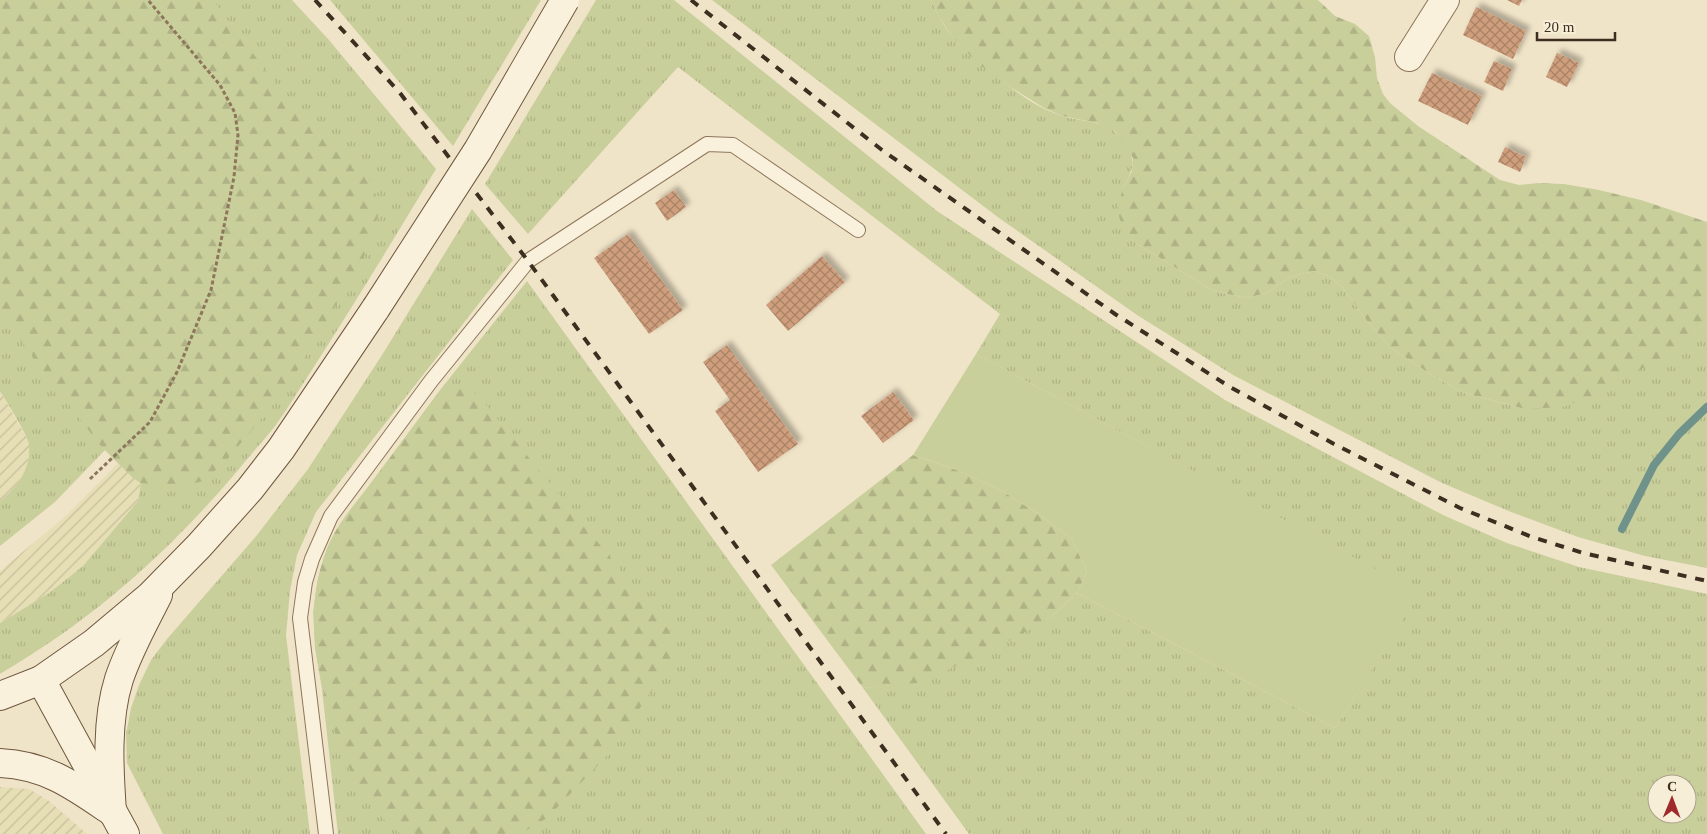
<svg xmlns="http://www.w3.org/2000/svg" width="1707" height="834" viewBox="0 0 1707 834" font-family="Georgia,serif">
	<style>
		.farmland { fill: url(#farmland-furrows) }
		.grass { fill: url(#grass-tufts); fill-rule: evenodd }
		.forest { fill: url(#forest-firs) }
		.green { fill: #c9cf9b }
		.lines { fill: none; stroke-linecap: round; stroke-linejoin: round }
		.stream { stroke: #6f938a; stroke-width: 8 }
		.building { fill: url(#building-cross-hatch); filter: url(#shadow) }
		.service-casing { stroke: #8d765c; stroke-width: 16 }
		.minor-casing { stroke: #8d765c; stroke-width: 30 }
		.secondary-casing { stroke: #6f573f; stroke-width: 30 }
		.path { stroke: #8d765c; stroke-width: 3; stroke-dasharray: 4 2.5; stroke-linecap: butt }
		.service { stroke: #faf1dc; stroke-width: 14 }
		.minor { stroke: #faf1dc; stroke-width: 28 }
		.secondary { stroke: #faf1dc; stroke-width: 28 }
		.rail { stroke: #3d2e20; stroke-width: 4; stroke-dasharray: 9 9; stroke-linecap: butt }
		.secondary-bridge-casing { stroke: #6f573f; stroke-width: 30; stroke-linecap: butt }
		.secondary-bridge { stroke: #faf1dc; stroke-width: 28 }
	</style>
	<defs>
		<pattern id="farmland-furrows" width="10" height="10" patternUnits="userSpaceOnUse" patternTransform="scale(1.25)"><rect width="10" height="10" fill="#e6deb5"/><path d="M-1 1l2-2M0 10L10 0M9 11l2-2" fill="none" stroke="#c6bf9b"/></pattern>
		<pattern id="grass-tufts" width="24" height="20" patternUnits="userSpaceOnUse" patternTransform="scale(1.25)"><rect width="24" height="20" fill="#c9cf9b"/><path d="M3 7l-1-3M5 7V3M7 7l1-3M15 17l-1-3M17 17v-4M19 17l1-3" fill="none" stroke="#aeb285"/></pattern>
		<pattern id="forest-firs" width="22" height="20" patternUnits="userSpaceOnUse" patternTransform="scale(1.25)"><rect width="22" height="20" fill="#c9cf9b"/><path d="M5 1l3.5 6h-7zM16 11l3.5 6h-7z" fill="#aeb285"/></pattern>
		<pattern id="building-cross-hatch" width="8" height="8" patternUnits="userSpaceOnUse" patternTransform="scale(1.25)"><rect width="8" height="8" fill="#cf9f7d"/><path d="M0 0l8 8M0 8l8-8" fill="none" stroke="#a98266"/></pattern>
		<filter id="shadow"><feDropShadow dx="4.5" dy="-4.5" stdDeviation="2.5" flood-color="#0004"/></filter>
	</defs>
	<rect width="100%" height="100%" fill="#f0e4c8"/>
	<!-- farmland -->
	<g class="farmland">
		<path d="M0,391L30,444L27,469L14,489L0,501Z"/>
		<path d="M118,463L133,478L141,483L138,501L83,566L49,593L0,623V571L68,514Z"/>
		<path d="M0,787L29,789L49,801L87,834H0Z"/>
	</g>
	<!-- grass -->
	<g class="grass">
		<path d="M0,0H292L329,40L436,169C397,234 358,298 317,362C303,383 290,405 276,425C264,440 251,454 239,469C168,553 95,618 0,674V623L49,593L83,566L138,501L141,483L133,478L105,450L55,502L0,546V501C18,487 31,469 29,445C29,437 6,401 0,391Z"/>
		<path d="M330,0H541L453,146Z"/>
		<path d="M596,0H674L937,211L1225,400L1443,515L1507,543L1579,567L1707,594V834H969L863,688L917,682L1051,617L1077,593L1335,728L1419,593L976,354L1000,314L678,67L528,234L485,184ZM1657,784H1687V814H1657Z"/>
		<path d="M712,0H931C937,13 943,25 952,36C958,44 967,50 974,57C1000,79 1028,105 1062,116C1077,121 1106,121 1116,133C1137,157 1137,163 1122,190L1136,243L1213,291L1247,298L1266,293L1292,276L1315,271L1331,277L1342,287L1368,322L1391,348L1432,375L1464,393L1525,409L1669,353L1707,321V568L1645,556L1578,537L1511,512L1442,483L1233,375L1137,315L999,218Z"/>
		<path d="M472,209L513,260L316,512L297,555L290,591L286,635L310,834H163L127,763L126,734L131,708L139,685L151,660L167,639L257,535L308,469L382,355Z"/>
		<path d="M527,281L926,834H338L322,689L315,648L313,612L318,579L327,548L341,523L444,385Z"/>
	</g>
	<!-- forest -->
	<g class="forest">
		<path d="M0,0H213L296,111L363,166L375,192L379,213L364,257L287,388L225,462L203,481L180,487L141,483L133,478L99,444L0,313Z"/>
		<path d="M931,0H1318L1335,16L1355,24L1369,36L1375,57L1377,78L1383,94L1390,103L1418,126L1500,180L1519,185L1538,183L1564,184L1599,190L1641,200L1707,222V321L1670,353L1597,394L1563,407L1525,409L1464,393L1432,375L1391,348L1368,322L1342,287L1331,277L1315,271L1292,276L1266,293L1247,298L1213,291L1136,243L1123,229L1118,213L1122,190L1132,171L1133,158L1115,131L1097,123L1062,116L1044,108L1007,85L980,65L953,38L938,15Z"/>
		<path d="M459,384L478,395L674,636L677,658L660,679L605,758L547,818L520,834H401C365,808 345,765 332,723C315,666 304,606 327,549C336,525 354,505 369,486C394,452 419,419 444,385Z"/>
		<path d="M913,455L957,470L1004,492L1040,515L1072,539L1087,572L1077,593L1051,617L995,649L917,683L863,688L771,565Z"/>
	</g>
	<!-- green -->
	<path class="green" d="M976,354L1420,593L1335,728L1077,593L1087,572L1072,539L1040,515L1004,492L957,470L913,455Z"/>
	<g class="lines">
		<!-- stream -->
		<path class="stream" d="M1622,529L1654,465L1679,434L1707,407"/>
	</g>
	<!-- building -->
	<g class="building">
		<path d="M1507,0H1522L1519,6Z"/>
		<path d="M1476,7L1526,31L1513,59L1463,35Z"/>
		<path d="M1557,53L1579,63L1567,87L1546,77Z"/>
		<path d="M1494,61L1512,69L1503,91L1484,82Z"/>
		<path d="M1432,73L1482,96L1468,125L1418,101Z"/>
		<path d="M1505,147L1526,157L1520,172L1498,162Z"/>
		<path d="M674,190L686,207L667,221L655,203Z"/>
		<path d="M628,234L683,310L649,334L594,258Z"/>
		<path d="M822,256L845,282L788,331L766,305Z"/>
		<path d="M727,345L798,444L758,472L715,411L730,400L703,362Z"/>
		<path d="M893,392L914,420L883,443L861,416Z"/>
	</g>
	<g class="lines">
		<defs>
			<path id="service" d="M326,834L300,618L305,582L312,559L331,516L431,381L528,261L707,144L733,145L858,230"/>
			<path id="minor" d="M1409,57L1445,0"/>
			<g id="secondary">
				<path d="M41,680L125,834"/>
				<path d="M0,696L41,680L94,643L150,596L199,546L250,489L281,449L376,308"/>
				<path d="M0,763C45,765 73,785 108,809"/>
				<path d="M112,812C109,769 106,720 119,679C129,649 144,623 158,595"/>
			</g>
		</defs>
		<!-- service casing -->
		<use href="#service" class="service-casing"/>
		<!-- minor casing -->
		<use href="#minor" class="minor-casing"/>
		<!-- secondary casing -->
		<use href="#secondary" class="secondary-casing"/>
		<!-- path -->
		<path class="path" d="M90,479L150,422L177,372L211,290L234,177L238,135L235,113L220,85L148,0"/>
		<!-- service -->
		<use href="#service" class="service"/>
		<!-- minor -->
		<use href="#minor" class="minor"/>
		<!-- secondary -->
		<use href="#secondary" class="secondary"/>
		<!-- rail -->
		<g class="rail">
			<path d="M315,0L400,93L528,261L946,834"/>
			<path d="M691,0L882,150L1115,314L1230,387L1334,444L1460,508L1532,537L1583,553L1707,581"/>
		</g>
		<defs>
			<path id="secondary-bridge" d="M376,308L478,150L565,0"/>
		</defs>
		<!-- secondary-bridge casing -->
		<use href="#secondary-bridge" class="secondary-bridge-casing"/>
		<!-- secondary-bridge -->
		<use href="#secondary-bridge" class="secondary-bridge"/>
	</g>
	<!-- north arrow -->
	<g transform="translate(1672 799) rotate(1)"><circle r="24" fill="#f7eed8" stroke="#ada18e"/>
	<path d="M0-4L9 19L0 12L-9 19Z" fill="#9e2a2b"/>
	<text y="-8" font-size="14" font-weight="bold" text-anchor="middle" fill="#3d2e20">С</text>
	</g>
	<!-- scale -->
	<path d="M1537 32v8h78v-8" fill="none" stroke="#3d2e20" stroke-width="2.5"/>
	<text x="1544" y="32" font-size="15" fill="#3d2e20" stroke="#f7eed8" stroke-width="4" paint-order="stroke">20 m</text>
</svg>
